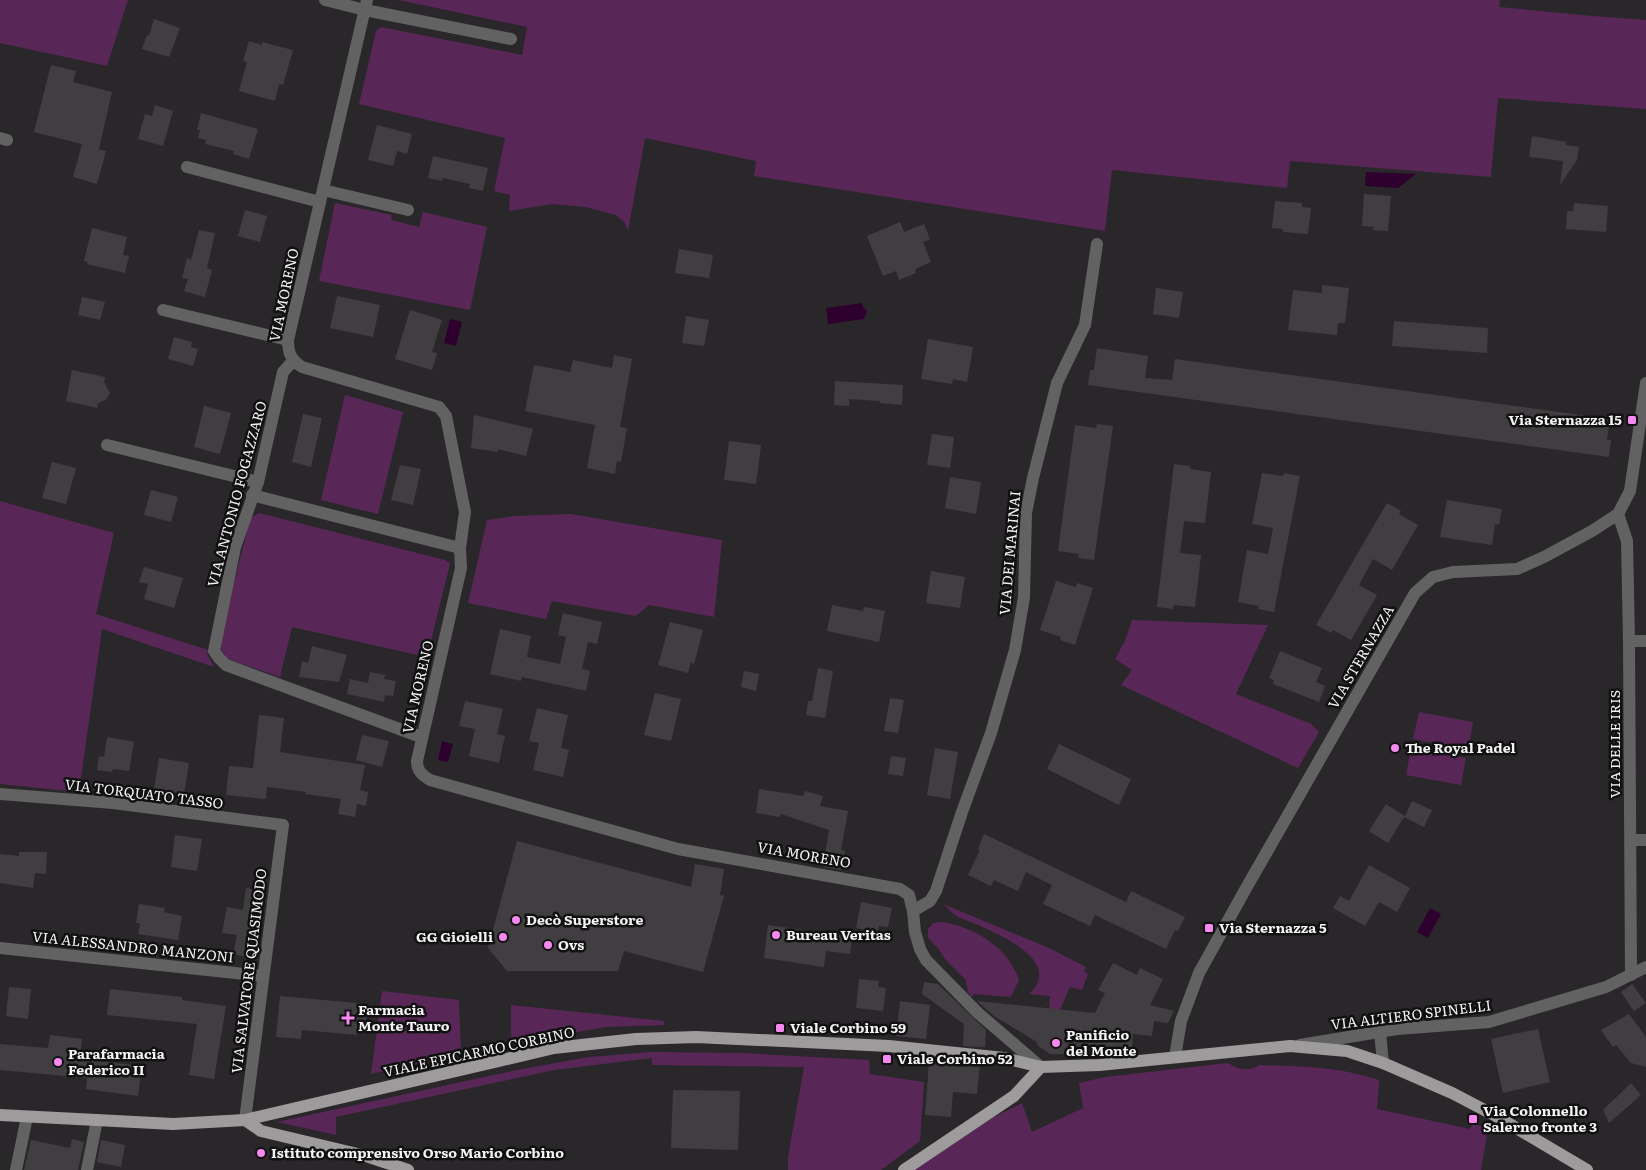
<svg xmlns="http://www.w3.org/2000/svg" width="1646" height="1170" viewBox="0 0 1646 1170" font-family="Literata,serif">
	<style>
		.green { fill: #592757 }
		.water { fill: #2e002e }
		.building { fill: #413e41 }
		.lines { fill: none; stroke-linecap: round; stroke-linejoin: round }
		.minor { stroke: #636263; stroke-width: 12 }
		.major { stroke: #9e9b9d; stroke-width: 12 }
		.poi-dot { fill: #f589ef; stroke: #121112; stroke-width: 2 }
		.labels { text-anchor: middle; stroke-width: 5; stroke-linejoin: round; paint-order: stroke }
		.street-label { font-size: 14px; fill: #f5f3f5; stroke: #121112 }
		.poi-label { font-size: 14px; font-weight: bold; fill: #f5f3f5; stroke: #121112; text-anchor: start }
	</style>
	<rect width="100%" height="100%" fill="#2a272a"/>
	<!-- green -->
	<g class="green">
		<path d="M0,0H128L107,66L0,43Z"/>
		<path d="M399,0H1500L1499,7L1593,16L1646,20V109L1498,98L1491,177L1290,161L1287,188L1112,170L1105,231L754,176L756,161L645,138L628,231L625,223L616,215L586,207L552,204L509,211L510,195L494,191L505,138L359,104L376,31L381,27L522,55L527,27Z"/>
		<path d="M335,203L392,215L391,220L419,227L423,212L487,227L470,310L319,281Z"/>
		<path d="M345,395L403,412L378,514L321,500Z"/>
		<path d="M0,501L114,533L96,614L208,650L207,654L214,667L102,629L79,792L0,784Z"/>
		<path d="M259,513L445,560L450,564L427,657L292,627L280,677L228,659L222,651L221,647L232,590L249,524L252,517Z"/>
		<path d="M571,514L722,540L714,617L649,605L636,616L552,601L546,619L468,603L487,520L516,516Z"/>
		<path d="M1132,620L1268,625L1236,694L1311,724L1319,732L1298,768L1121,685L1132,670L1115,659L1125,641Z"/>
		<path d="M1419,712L1473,722L1468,750L1413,739Z"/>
		<path d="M1411,748L1466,758L1461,785L1406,775Z"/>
		<path d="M943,904L1049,948L1086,967L1084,971L1088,974L1082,990L1070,987L1060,1010L1049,1009L1050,996L1029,994C1069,958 981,926 958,917C953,914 948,908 943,904Z"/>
		<path d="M943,922C974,927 1009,948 1019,980L1011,997L973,994L971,998L968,991L965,979L945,959L938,948L928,938V929L933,923Z"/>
		<path d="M382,991L459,1000L461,1054L371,1074Z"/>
		<path d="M511,1005L664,1021V1025L605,1027L511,1044Z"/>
		<path d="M652,1052L741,1053L869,1060L870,1074L924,1082L920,1141L881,1170H788V1157L804,1067L652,1065V1058L554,1070L336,1117V1135L277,1122L517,1070L589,1057Z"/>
		<path d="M1228,1063C1240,1070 1247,1072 1260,1065C1301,1066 1340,1067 1379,1080L1377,1109L1470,1129L1473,1124L1488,1128L1481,1170H914L994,1117L1022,1103L1032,1132L1083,1108L1079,1083L1105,1077Z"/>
	</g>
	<!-- water -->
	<g class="water">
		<path d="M1366,172L1416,174L1398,188L1365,186Z"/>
		<path d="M862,303L863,307L867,311L864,319L828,324L826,308Z"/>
		<path d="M450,319L462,322L456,346L444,343Z"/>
		<path d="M442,741L453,744L448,762L438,760Z"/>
		<path d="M1430,908L1441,914L1428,938L1417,932Z"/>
	</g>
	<!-- building -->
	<g class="building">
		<path d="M154,19L180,28L169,57L142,49L147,35L149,36Z"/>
		<path d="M249,41L262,45V42L293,50L283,85L279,84L275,101L239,91L247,62L243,61Z"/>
		<path d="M51,65L76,71L73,82L112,92L99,149L106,151L97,184L73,177L82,144L34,132Z"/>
		<path d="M155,105L173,111L163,146L138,139L145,114L152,116Z"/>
		<path d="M201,113L258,129L249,159L233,154L234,151L205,144L206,140L198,138L200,130H197Z"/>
		<path d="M377,125L412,134L407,154L397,151L393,166L368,160Z"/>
		<path d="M1532,136L1566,142V145L1579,147L1577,160L1560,185L1563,161L1529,157Z"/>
		<path d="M433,156L488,168L483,191L469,188L470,184L443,178L442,181L428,178Z"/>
		<path d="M1364,194L1391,196L1388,231L1373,230L1374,227L1362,226Z"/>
		<path d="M1275,201L1302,203V207L1311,208L1308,234L1283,232V229L1272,228Z"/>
		<path d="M1574,203L1608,206L1606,232L1566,229L1567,211H1573Z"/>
		<path d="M245,210L267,216L260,242L238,236Z"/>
		<path d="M900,222L904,232L924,224L930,239L923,242L931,262L915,269L916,273L899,280L896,271L883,276L867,236Z"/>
		<path d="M92,228L127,237L123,255L129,256L125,273L87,264L88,262L84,261Z"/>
		<path d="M199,230L215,233L207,268L212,270L205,297L184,291L188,279L182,278L187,258L191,260Z"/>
		<path d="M679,249L713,255L709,278L675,273Z"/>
		<path d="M1322,285L1349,288L1345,323H1338L1337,335L1288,330L1293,290L1322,293Z"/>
		<path d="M1156,288L1183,292L1179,318L1153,314Z"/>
		<path d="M337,296L380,305L373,337L330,328Z"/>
		<path d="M82,297L105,302L100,320L78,315Z"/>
		<path d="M410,310L442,320L432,352L437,353L432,370L395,359Z"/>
		<path d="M686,316L709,320L704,346L682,343Z"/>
		<path d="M1394,321L1488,328L1487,353L1392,346Z"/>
		<path d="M174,337L192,342L191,347L198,349L193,366L168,359Z"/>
		<path d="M928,339L973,347L967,382L953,379L952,384L921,379Z"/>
		<path d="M1097,348L1148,356L1145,378L1172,380L1175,359L1610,419L1607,440H1611L1609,457L1088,385L1090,370H1094Z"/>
		<path d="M614,355L632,359L620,427L627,428L621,462L617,461L615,474L587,468L595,425L525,411L534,365L570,372L573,360L612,368Z"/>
		<path d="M72,370L105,377L104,382L110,393L106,400L98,403L97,408L66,401Z"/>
		<path d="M835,381L903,385L902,405L880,403V401L849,399V406L834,405Z"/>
		<path d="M204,406L231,413L220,454L194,447Z"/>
		<path d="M303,414L322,418L311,467L292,462Z"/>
		<path d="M474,415L533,429L526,456L498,449V452L471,448Z"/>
		<path d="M1097,424L1113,426L1094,560L1078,558L1079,554L1058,551L1075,425L1096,428Z"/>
		<path d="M932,434L954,437L950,468L927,465Z"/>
		<path d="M729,441L761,445L756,484L724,480Z"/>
		<path d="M52,462L76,468L66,504L42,498Z"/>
		<path d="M1174,464L1190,466V469L1211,472L1205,523L1184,521L1182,538L1180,553L1201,555L1195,607L1174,605L1173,609L1157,607Z"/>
		<path d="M400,465L421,469L413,505L391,500Z"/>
		<path d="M1262,473L1283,476L1284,473L1300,476L1274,612L1258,609L1259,606L1238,602L1247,550L1268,554L1273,528L1252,524Z"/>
		<path d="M950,477L981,482L976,514L945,508Z"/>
		<path d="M151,490L178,497L171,522L144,515Z"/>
		<path d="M1447,500L1502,509L1499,525L1495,524L1492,545L1440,537Z"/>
		<path d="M1387,503L1401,511L1399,514L1418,525L1392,570L1373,559L1359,585L1377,595L1351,640L1333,630L1331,633L1316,625Z"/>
		<path d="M144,567L183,578L174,608L144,599L148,584L139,582Z"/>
		<path d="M931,571L965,577L960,608L926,603Z"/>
		<path d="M1056,581L1076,587L1077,583L1093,588L1075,645L1060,640L1061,637L1040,630Z"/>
		<path d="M832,605L863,611L864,607L885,611L879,642L827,631Z"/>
		<path d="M563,613L602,622L597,644L588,642L582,669L590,671L586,691L522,677L521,681L490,674L500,629L531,636L527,657L560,664L566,637L558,635Z"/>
		<path d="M670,622L703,630L694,664L691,662L688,673L658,665Z"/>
		<path d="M312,646L347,655L339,682L299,677L302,661L308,663Z"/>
		<path d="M1280,651L1322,668L1316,682L1325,686L1319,702L1273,684L1274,680L1269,678Z"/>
		<path d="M818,668L833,671L825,718L806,715L808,701H812Z"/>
		<path d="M744,671L759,674L756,691L741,687Z"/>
		<path d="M370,672L385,675L384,679L396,681L393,696L385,695L384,702L347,694L350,679L368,683Z"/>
		<path d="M655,693L681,699L671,741L644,735Z"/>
		<path d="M890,698L904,700L898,733L884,731Z"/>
		<path d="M465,701L503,709L497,734L505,736L499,763L469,756L475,729L459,726Z"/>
		<path d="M537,708L568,715L561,748L569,750L563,777L533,770L539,743L529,741Z"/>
		<path d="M259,715L284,718L280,752L365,765L360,790L368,792L366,806L357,804L355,817L338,814L341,799L305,794L306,792L267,787L266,799L226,795L229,766L253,768Z"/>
		<path d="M362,735L389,741L382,767L356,760Z"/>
		<path d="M107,737L134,742L129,771L113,769L112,772L97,770L99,756L104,757Z"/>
		<path d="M1059,744L1131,779L1119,805L1047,769Z"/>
		<path d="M935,748L958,752L950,799L927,795Z"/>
		<path d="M891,756L906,758L903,776L888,774Z"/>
		<path d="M159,758L189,763L184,794L154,789Z"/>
		<path d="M759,789L803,796L805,791L823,796L820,806L848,811L841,850L845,851L841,870L823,867L829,830L781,814L780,817L756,813Z"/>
		<path d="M1412,801L1432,810L1424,827L1404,817L1388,843L1369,831L1386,804L1405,816Z"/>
		<path d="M984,834L1126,902L1131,891L1185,917L1178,931L1175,930L1166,949L1095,915L1090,926L1043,904L1052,885L1026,872L1018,891L994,880L991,886L968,875L980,850L978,849Z"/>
		<path d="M175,835L202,839L197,871L171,867Z"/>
		<path d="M517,841L691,887L695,864L724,869L720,895L724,896L703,972L624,951L618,971H507L488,948Z"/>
		<path d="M19,852H47L46,874L35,873L33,888L0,883V854L19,856Z"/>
		<path d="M1369,865L1410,888L1397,912L1379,902L1365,926L1333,908L1340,896L1349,901Z"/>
		<path d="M246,888L263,891L250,958L233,954L237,935L222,933L227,907L243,910Z"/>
		<path d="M861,902L892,908L888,927L879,926L878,932L856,928Z"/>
		<path d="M139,904L165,908L164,912L182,916L178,940L138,934L140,923H136Z"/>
		<path d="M768,925L852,937L850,954L826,951L824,967L764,958Z"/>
		<path d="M1113,963L1137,975L1140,968L1163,979L1150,1005L1174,1011L1168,1023L1154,1021L1152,1036L1133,1034L1132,1047L1071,1050L1070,1054H1050L1037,1045V1042L994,1016L977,1001L1095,1013L1105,993L1098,990Z"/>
		<path d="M859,979L879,981L878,987L886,988L883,1011L856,1008Z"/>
		<path d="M924,982L938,984L986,1030L985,1047L963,1046L964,1024L922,994Z"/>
		<path d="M1632,984L1646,1003L1634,1011L1621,992Z"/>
		<path d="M9,987L31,989L28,1019L6,1016Z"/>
		<path d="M110,989L182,997V1000L226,1006L214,1079L189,1075L197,1024L107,1015Z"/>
		<path d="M280,996L367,1004L366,1025L358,1024L357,1035L302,1030L301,1039L276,1037Z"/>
		<path d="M900,1001L930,1005L926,1039L896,1036Z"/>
		<path d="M1629,1014L1646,1037V1067L1631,1063L1616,1045L1613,1047L1601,1030Z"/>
		<path d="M1538,1029L1550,1082L1503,1093L1491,1039Z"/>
		<path d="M50,1035L82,1039L80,1059L142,1066L138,1096L86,1089L87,1078L0,1070V1044L48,1048Z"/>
		<path d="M929,1062L961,1064V1062L980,1064L977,1094L953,1092L951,1117L925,1115Z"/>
		<path d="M1631,1083L1641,1095L1609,1123L1603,1110Z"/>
		<path d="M673,1090L740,1091L738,1150L671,1148Z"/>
		<path d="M72,1139L84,1142L78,1170H24L31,1140L70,1148Z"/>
		<path d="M101,1140L125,1145L121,1167L97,1162Z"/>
	</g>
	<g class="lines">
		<!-- minor -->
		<g class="minor">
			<path d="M325,0L365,10L511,39"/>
			<path d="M367,0L288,340C288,353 291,360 302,367L439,407L446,416L465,512L460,548L461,568L417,761C417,771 422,775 430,780L678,849L900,889L909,895L913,911L915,932L920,949L926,960L978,1013L1041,1067"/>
			<path d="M0,138L7,140"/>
			<path d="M187,167L320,202"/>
			<path d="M323,190L408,210"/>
			<path d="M163,310L288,340"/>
			<path d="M293,361L283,372L258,482L235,547L214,651L219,658L226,665L421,737"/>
			<path d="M107,445L258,482"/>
			<path d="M252,495L460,548"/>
			<path d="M1618,514L1627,541L1629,641L1631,975"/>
			<path d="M1629,641H1646"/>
			<path d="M0,794L113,803L283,825L245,1120"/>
			<path d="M1631,840H1646"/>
			<path d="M913,911L930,901L936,891L962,812L991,733L1015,650L1024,597L1026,513L1033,478L1057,383L1085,325L1097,244"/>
			<path d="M0,948L263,976"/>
			<path d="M1380,1032L1383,1063"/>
			<path d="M1300,1045L1397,1029L1489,1022L1606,987L1646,967"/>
			<path d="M1175,1057L1181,1021L1199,973L1245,890L1415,593L1433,577L1453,572L1517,569L1544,557L1592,531L1618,514L1630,491L1646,383"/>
			<path d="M16,1170L27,1117"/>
			<path d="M87,1170L97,1120"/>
		</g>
		<!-- major -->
		<g class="major">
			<path d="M0,1115L173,1124L245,1120L554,1048L636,1039L696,1037L889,1046L1004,1058L1041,1067L1099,1065L1290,1046L1347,1051L1383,1063L1452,1093L1496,1116L1587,1170"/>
			<path d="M245,1120L261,1131L366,1156L408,1170"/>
			<path d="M904,1170L1014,1096L1041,1067"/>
		</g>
	</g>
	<!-- markers -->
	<g class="poi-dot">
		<rect x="1627" y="415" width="10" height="10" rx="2.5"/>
		<circle cx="1395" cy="748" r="5"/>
		<circle cx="516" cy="920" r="5"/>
		<rect x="1204" y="923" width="10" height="10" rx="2.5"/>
		<circle cx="776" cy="935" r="5"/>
		<circle cx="503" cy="937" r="5"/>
		<circle cx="548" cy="945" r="5"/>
		<path d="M345.5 1010.5h5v5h5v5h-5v5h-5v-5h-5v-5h5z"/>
		<rect x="775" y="1023" width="10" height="10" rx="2.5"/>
		<circle cx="1056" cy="1043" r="5"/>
		<rect x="882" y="1054" width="10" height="10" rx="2.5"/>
		<circle cx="58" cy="1062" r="5"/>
		<rect x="1468" y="1114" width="10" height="10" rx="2.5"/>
		<circle cx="261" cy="1153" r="5"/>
	</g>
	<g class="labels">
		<!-- street labels -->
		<g class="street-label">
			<text transform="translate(284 295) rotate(-78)" y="5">VIA MORENO</text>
			<text transform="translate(237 494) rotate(-75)" y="5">VIA ANTONIO FOGAZZARO</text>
			<text transform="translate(1010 553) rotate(-85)" y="5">VIA DEI MARINAI</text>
			<text transform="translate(1361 657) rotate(-60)" y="5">VIA STERNAZZA</text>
			<text transform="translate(418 687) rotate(-77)" y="5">VIA MORENO</text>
			<text transform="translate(1615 744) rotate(-90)" y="5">VIA DELLE IRIS</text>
			<text transform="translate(144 794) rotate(7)" y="5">VIA TORQUATO TASSO</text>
			<text transform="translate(804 855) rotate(10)" y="5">VIA MORENO</text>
			<text transform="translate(133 947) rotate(6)" y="5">VIA ALESSANDRO MANZONI</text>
			<text transform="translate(249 971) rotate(-83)" y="5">VIA SALVATORE QUASIMODO</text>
			<text transform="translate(1411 1015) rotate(-7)" y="5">VIA ALTIERO SPINELLI</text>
			<text transform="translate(479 1052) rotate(-12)" y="5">VIALE EPICARMO CORBINO</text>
		</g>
		<!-- poi labels -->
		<g class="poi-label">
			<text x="1622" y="425" text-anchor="end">Via Sternazza 15</text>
			<text x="1405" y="753">The Royal Padel</text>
			<text x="526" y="925">Decò Superstore</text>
			<text x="1219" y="933">Via Sternazza 5</text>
			<text x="786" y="940">Bureau Veritas</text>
			<text x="493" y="942" text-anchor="end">GG Gioielli</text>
			<text x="558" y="950">Ovs</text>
			<text x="358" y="1015">Farmacia<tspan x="358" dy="16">Monte Tauro</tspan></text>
			<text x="790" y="1033">Viale Corbino 59</text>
			<text x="1066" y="1040">Panificio<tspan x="1066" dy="16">del Monte</tspan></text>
			<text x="68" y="1059">Parafarmacia<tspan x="68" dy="16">Federico II</tspan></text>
			<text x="897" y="1064">Viale Corbino 52</text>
			<text x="1483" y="1116">Via Colonnello<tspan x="1483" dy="16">Salerno fronte 3</tspan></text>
			<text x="271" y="1158">Istituto comprensivo Orso Mario Corbino</text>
		</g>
	</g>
</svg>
